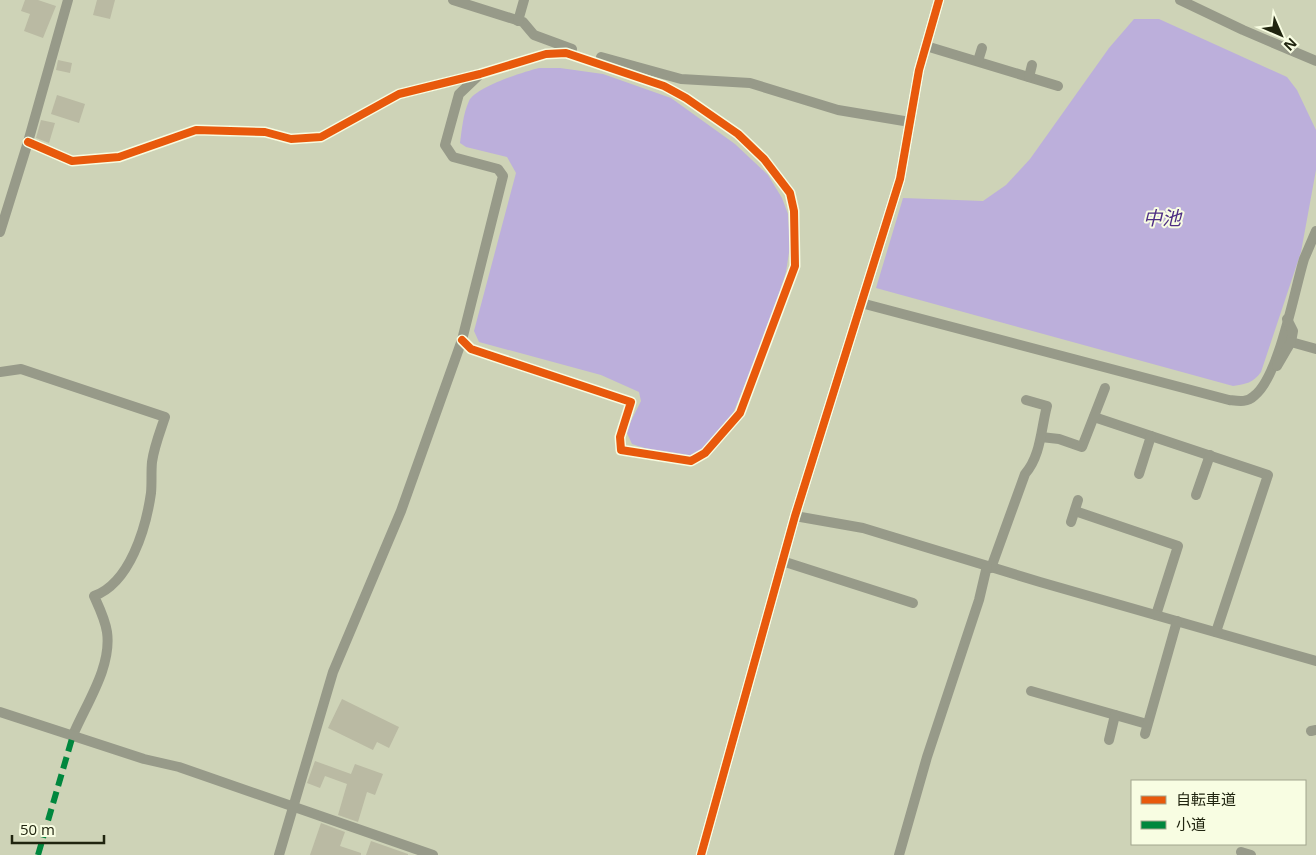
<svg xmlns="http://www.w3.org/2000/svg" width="1316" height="855" viewBox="0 0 1316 855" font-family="'Open Sans','Noto Sans JP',sans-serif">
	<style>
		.water { fill: #bcafdb }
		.building { fill: #babaa3 }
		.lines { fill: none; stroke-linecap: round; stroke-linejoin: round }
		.minor { stroke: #979a89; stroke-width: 10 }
		.tertiary { stroke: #979a89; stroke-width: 11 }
		.quiet { stroke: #00873e; stroke-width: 6; stroke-dasharray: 12 6; stroke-linecap: butt }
		.cycleway-casing { stroke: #f8fde2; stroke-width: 11 }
		.cycleway { stroke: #e8590c; stroke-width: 8 }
		.labels { text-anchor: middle; stroke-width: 4; stroke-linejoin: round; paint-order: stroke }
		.water-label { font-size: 19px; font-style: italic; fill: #4e2e84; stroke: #f8fde2 }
	</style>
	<rect width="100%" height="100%" fill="#ced3b7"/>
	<!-- water -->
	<g class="water">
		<path d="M1134,19H1159L1287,77L1297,90L1316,130V170L1301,252L1261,372C1253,383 1246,384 1233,386L876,288L903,198L983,201L1006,185L1030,159L1109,48Z"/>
		<path d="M539,68H560L603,74L671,98L735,144L768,175L782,198L788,214L790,246L786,272L768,329L729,423L707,446L687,458L666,455L632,444L626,431L641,401L639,392L601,375L479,342L474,331L516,173L507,157L466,147L460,143C462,129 463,114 469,101C476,87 523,72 539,68Z"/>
	</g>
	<!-- building -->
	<g class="building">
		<path d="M25,0H38L56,6L43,38L24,31L30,14L21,11Z"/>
		<path d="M97,0H115L110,19L93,15Z"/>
		<path d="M58,60L72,63L70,73L56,70Z"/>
		<path d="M57,95L85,104L79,123L51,114Z"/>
		<path d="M41,120L55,123L49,143L36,138Z"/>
		<path d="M342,699L399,727L389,748L377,742L373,750L328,728Z"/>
		<path d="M315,761L351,774L355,764L383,774L375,795L367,792L358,822L338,815L347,784L325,776L320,788L307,783Z"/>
		<path d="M321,823L345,832L340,846L361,853V855H310Z"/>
		<path d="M371,841L408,854V855H366Z"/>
	</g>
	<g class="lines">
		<!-- minor -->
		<g class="minor">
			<path d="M453,0L523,22L534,35L572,49"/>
			<path d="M1180,0L1243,30L1316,61"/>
			<path d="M518,21L524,0"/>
			<path d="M926,46L1058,86"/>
			<path d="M601,57L681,79L750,83L838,110L910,122"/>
			<path d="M978,61L982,48"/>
			<path d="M1029,77L1032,65"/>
			<path d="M28,142L72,161L119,157L196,130L265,132L291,139L321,137L399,94L480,74L546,54L566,53L664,86L686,98L738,134L764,159L790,193L794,211L795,266L740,413L705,453L691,461L621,450L620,437L631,402L471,349L462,340"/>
			<path d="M0,232L28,142L68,0"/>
			<path d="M861,303L1229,400C1238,401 1247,403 1254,396C1279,377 1294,292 1304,259C1308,250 1312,240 1316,231"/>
			<path d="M1287,319L1293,331L1291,342L1316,349"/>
			<path d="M1277,366L1291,342"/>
			<path d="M0,372L21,369L165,417C160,432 154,447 152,462C151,472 152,482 151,493C146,528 130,583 94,596C99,607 105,619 107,632C112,667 86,704 73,735"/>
			<path d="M1094,417L1268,475L1216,632"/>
			<path d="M1041,437L1059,439L1082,447L1105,388"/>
			<path d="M1139,474L1151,436"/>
			<path d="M1196,495L1210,455"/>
			<path d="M1075,511L1178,546L1156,615"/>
			<path d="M795,516L863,528L1040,582L1316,661"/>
			<path d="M1071,522L1078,500"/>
			<path d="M782,561L913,603"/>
			<path d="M991,568L1025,474C1041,456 1041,428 1047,406L1026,400"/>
			<path d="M1031,691L1147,724"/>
			<path d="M0,712L144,759L179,767L433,855"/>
			<path d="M1311,731L1316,730"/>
			<path d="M1145,734L1177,621"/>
			<path d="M1109,740L1115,715"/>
			<path d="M1241,852L1251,855"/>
			<path d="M279,855L333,672L401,511L462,340L503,176L498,169L453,157L445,145L459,94L479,75"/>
			<path d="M899,855L927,757L979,600L987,566"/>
		</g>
		<!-- tertiary -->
		<path class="tertiary" d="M701,855L795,516L900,179L919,70L939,0"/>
		<!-- quiet -->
		<path class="quiet" d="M38,855L73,735"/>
		<defs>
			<g id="cycleway">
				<path d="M28,142L72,161L119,157L196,130L265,132L291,139L321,137L399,94L480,74L546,54L566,53L664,86L686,98L738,134L764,159L790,193L794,211L795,266L740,413L705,453L691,461L621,450L620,437L631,402L471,349L462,340"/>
				<path d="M701,855L795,516L900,179L919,70L939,0"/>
			</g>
		</defs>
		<!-- cycleway casing -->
		<use href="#cycleway" class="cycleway-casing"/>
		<!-- cycleway -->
		<use href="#cycleway" class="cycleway"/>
	</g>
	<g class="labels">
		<!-- water labels -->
		<g class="water-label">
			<text x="1162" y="225">中池</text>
		</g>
	</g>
	<!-- legend -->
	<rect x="1131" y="780" width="175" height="65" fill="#f8fde2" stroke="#a2a68e"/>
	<rect x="1141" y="796" width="25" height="8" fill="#e8590c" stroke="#a2a68e"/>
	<text x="1176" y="805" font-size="15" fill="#20240f">自転車道</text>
	<rect x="1141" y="821" width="25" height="8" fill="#00873e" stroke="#a2a68e"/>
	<text x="1176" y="830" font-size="15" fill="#20240f">小道</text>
	<!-- north arrow -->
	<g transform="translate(1281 35) rotate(135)" stroke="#f8fde2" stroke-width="4" paint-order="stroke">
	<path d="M0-4L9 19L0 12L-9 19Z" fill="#20240f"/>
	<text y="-8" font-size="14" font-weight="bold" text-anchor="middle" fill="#20240f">N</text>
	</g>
	<!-- scale -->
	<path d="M12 835v8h92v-8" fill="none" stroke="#20240f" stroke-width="2.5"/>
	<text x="20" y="835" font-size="15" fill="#20240f" stroke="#f8fde2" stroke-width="4" paint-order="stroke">50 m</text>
</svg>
